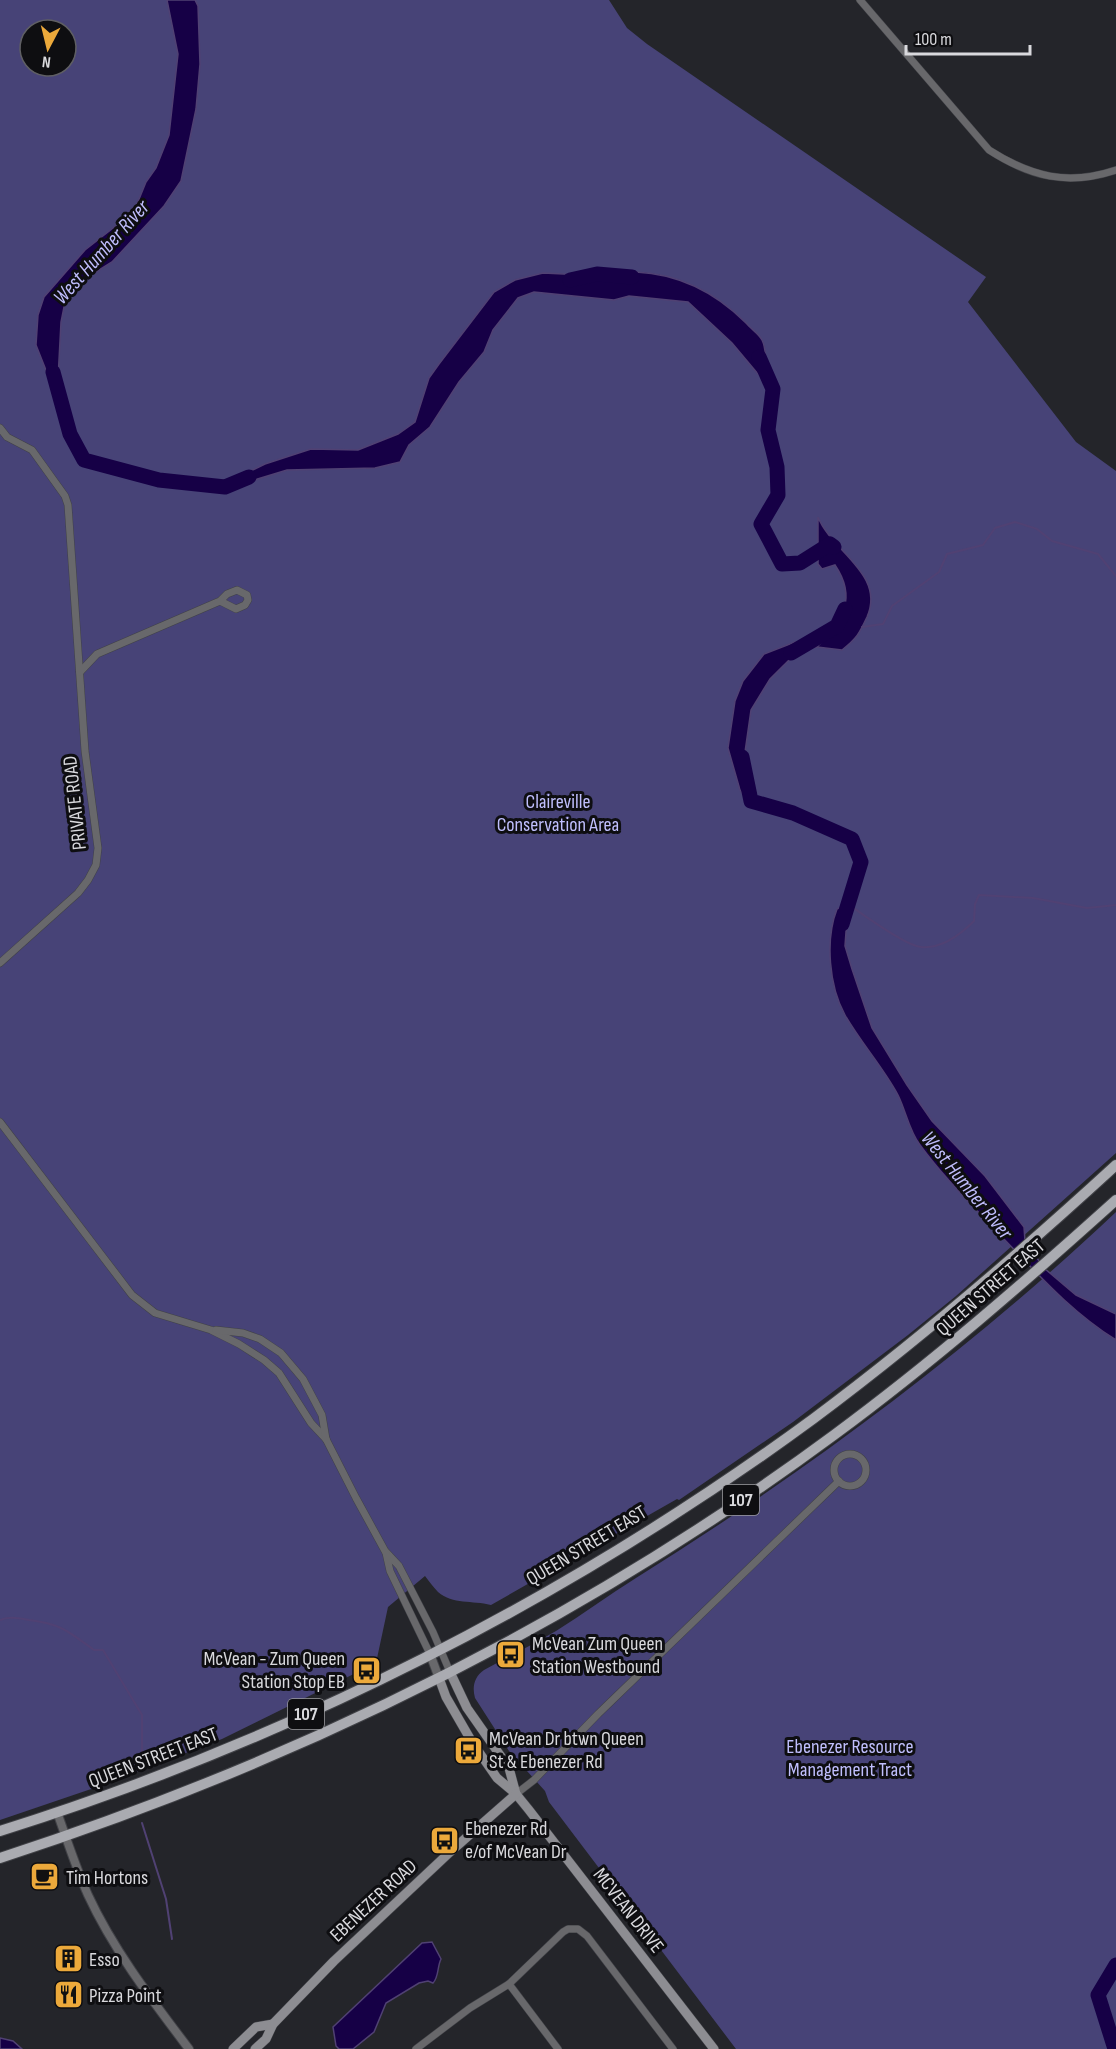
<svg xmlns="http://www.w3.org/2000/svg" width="1116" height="2049" viewBox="0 0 1116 2049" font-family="'Sofia Sans Condensed',sans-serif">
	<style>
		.green { fill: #474377; fill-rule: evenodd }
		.water { fill: #160046; stroke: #504173; stroke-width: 1.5 }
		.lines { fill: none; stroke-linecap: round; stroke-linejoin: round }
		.stream { stroke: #504173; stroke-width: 2 }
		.river { stroke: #160046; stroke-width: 15 }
		.minor-casing { stroke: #414247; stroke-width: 8 }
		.tertiary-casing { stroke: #414247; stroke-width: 10 }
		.secondary-casing { stroke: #414247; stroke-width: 10 }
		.primary-casing { stroke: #414247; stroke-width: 12 }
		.minor { stroke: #68686b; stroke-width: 7 }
		.tertiary { stroke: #68686b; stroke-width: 8 }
		.secondary { stroke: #8d8d92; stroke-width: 9 }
		.primary { stroke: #aaabb1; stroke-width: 10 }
		.labels { text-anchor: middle; stroke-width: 6; stroke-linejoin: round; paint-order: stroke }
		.shield { fill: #0e0e11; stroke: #9c9ca0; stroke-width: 1.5 }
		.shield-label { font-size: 18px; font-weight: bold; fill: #d9d9dd }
		.park-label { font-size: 20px; fill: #c0bffe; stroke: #0e0e11 }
		.street-label { font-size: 20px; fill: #d9d9dd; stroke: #0e0e11 }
		.poi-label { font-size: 20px; fill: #d9d9dd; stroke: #0e0e11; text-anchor: start }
		.water-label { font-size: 21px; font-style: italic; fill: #bebcfb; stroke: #0e0e11 }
	</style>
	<rect width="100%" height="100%" fill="#24252a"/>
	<!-- green -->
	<g class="green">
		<path d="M0,0H609L627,28L647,44L986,277L968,302L1076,442L1116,471V1153L956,1296L908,1335L793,1422L679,1500L677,1499L491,1605C472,1600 453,1605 438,1592C433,1587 429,1581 425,1576L388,1607L376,1663L222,1739L97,1787L0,1820ZM30,30H66V66H30Z"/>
		<path d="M1116,1212V2049H736L549,1802L545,1791L509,1751L475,1698C472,1687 474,1677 484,1670C508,1657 532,1645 556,1631C583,1614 609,1595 636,1578C807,1471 969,1351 1116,1212Z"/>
	</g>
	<!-- water -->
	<g class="water">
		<path d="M167,0H195L198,6L200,64L196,109L181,181L164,206L112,262L75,285L65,302L61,322L57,398L36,345L38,315L44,297L85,250L122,221L137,204L146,182L156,168L169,135L178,54Z"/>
		<path d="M636,272C679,274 715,292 746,323C751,329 759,334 762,340C767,349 766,367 767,377L758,374L732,343L688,302L629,296L614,300L534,292L518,298L493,330L484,352L459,382L430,427L409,445L400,462L375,468L287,470L238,485L231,484L238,477L265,464L311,449L358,450L398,434L415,422L429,378L439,364L494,292L515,280L543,273L605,276Z"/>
		<path d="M818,517C831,551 886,574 867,617C859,634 857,638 842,650L817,647C842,621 858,599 835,565L822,569L818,564Z"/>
		<path d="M795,642H809L812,647L792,657L770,679L751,710L745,752L746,778L756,807L750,806L740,790L728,748L735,701L743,681L764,654Z"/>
		<path d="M848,904L845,946L852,969L872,1028L907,1085L932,1121L985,1176L1024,1227L1025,1241L1044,1268L1076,1295L1116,1314V1340C1071,1312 1038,1274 1002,1237C974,1207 944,1178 920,1145C909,1131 906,1111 898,1095C883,1067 861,1043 845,1015C829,986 825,940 837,909Z"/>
		<path d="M432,1942L441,1959C437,1967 439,1977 433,1983L428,1981L419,1983L386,2003L374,2032L353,2049H339L336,2046L333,2027L422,1943Z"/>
		<path d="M0,2038L13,2041L22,2049H0Z"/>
	</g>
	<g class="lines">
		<!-- stream -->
		<g class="stream">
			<path d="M862,627L883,624L892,606L939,572L947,554L983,545L995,528L1015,522L1037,529L1052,541L1098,554L1116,576"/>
			<path d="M812,647H817"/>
			<path d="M848,904C862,914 906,946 921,947C942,949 960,935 974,921L975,904L979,895L1033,898L1087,908L1116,905"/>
			<path d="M0,1620C10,1616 18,1618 29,1620C61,1624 68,1631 94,1650H103L142,1715V1763"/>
			<path d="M142,1823L166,1899L172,1939"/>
		</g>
		<!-- river -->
		<g class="river">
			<path d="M570,280L597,274L632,277"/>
			<path d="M759,357L773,389L768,430L777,467L778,495L761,524L782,564L800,563L830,544L834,547"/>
			<path d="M53,372L70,434L84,460L159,480L225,487L249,477"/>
			<path d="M791,653L837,626L845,609"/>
			<path d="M742,757L751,801L793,813L852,839L861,862L842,924"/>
			<path d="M1115,2049L1098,1995L1116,1965"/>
		</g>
		<defs>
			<g id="minor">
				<path d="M860,0L989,150C1031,177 1068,186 1116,170"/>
				<path d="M0,428L7,437L32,450L65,496L68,505L85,751L98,848L96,865L88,880L78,893L0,963"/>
				<path d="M80,672L97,654L220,601L236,609L245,605L248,600L247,595L237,590L227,594L220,601"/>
				<path d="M0,1122L132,1295L155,1313L211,1330L239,1344L264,1360L279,1373L311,1423L326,1439"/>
				<path d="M216,1330L243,1333L260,1339L281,1353L303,1379L322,1415L326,1439L356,1498L385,1551L399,1566L433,1632L450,1672"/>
				<circle cx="850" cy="1470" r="16"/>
				<path d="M386,1553L390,1571L430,1654"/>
				<path d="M516,1794L534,1780L598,1714L839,1481"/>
				<path d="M509,1984L558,2049"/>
				<path d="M416,2049L470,2008L509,1984L563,1932L568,1929H578L587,1936L673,2049"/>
			</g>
			<g id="tertiary">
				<path d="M430,1654L439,1678"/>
				<path d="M57,1812C67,1840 76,1868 88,1895C114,1951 152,2000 189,2049"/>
			</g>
			<g id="secondary">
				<path d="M450,1672L467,1708L509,1768L516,1794"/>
				<path d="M439,1678L446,1697L472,1742L497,1778L516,1794L529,1810L714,2049"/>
				<path d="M233,2049L256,2027L273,2024"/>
				<path d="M255,2049L266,2039L273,2024L334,1961L450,1852L516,1794"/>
			</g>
			<g id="primary">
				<path d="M0,1831C290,1740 568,1599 813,1419C919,1340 1019,1254 1116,1165"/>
				<path d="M0,1858C298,1761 581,1622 834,1435C933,1362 1025,1282 1116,1200"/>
			</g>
		</defs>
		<!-- minor casing -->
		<use href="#minor" class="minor-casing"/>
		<!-- tertiary casing -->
		<use href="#tertiary" class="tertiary-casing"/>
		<!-- secondary casing -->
		<use href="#secondary" class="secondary-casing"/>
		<!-- primary casing -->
		<use href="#primary" class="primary-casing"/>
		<!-- minor -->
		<use href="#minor" class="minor"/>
		<!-- tertiary -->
		<use href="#tertiary" class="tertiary"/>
		<!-- secondary -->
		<use href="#secondary" class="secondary"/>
		<!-- primary -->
		<use href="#primary" class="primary"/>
	</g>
	<!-- icons -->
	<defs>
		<symbol id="bus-square" viewBox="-11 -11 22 22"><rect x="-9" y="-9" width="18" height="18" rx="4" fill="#eca93b" stroke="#0e0e11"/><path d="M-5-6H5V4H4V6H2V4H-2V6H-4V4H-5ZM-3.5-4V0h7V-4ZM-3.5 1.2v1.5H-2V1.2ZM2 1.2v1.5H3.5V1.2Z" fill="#111"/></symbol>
		<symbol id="cafe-square" viewBox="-11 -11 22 22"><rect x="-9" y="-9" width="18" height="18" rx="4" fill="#eca93b" stroke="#0e0e11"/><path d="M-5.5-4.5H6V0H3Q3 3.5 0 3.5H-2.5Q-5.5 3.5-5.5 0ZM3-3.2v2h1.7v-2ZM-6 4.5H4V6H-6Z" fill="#111"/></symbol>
		<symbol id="building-square" viewBox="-11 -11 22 22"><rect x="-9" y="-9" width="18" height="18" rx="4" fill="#eca93b" stroke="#0e0e11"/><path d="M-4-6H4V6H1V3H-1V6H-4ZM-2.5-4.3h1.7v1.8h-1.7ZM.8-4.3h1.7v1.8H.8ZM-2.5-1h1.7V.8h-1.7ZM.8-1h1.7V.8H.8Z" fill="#111"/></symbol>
		<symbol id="restaurant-square" viewBox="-11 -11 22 22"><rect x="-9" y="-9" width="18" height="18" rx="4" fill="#eca93b" stroke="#0e0e11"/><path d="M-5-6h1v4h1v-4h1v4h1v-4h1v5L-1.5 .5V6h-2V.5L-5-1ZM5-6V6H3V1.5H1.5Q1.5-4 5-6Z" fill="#111"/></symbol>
	</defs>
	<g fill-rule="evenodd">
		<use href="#bus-square" x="494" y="1638" width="33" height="33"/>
		<use href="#bus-square" x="350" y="1654" width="33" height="33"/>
		<use href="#bus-square" x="452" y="1734" width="33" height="33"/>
		<use href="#bus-square" x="428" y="1824" width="33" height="33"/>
		<use href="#cafe-square" x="28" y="1860" width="33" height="33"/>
		<use href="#building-square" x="52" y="1942" width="33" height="33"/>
		<use href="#restaurant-square" x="52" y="1978" width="33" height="33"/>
	</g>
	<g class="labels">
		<!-- shield labels -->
		<g class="shield">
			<rect x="723" y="1485" width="36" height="30" rx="4.5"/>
			<rect x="288" y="1699" width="36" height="30" rx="4.5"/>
		</g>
		<g class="shield-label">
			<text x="741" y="1506">107</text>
			<text x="306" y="1720">107</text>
		</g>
		<!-- park labels -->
		<g class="park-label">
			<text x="558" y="808">Claireville<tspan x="558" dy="23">Conservation Area</tspan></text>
			<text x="850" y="1753">Ebenezer Resource<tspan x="850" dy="23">Management Tract</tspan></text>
		</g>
		<!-- street labels -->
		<g class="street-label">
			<text transform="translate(74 803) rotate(-96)" y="7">PRIVATE ROAD</text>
			<text transform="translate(990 1287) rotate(-41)" y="7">QUEEN STREET EAST</text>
			<text transform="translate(586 1545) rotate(-31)" y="7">QUEEN STREET EAST</text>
			<text transform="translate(153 1757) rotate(-21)" y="7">QUEEN STREET EAST</text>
			<text transform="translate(373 1900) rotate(-43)" y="7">EBENEZER ROAD</text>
			<text transform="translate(629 1910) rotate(52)" y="7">MCVEAN DRIVE</text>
		</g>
		<!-- poi labels -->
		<g class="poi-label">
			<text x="532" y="1650">McVean Zum Queen<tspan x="532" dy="23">Station Westbound</tspan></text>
			<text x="345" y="1665" text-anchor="end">McVean - Zum Queen<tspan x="345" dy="23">Station Stop EB</tspan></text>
			<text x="489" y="1745">McVean Dr btwn Queen<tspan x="489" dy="23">St &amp; Ebenezer Rd</tspan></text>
			<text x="465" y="1835">Ebenezer Rd<tspan x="465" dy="23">e/of McVean Dr</tspan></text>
			<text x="66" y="1884">Tim Hortons</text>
			<text x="89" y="1966">Esso</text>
			<text x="89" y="2002">Pizza Point</text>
		</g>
		<!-- water labels -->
		<g class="water-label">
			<text transform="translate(101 252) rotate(-48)" y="7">West Humber River</text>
			<text transform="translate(967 1185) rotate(51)" y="7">West Humber River</text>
		</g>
	</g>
	<!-- north arrow -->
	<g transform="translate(48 48) rotate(187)"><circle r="28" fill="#0e0e11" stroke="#5f5f63" stroke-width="1.5"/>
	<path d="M0-4.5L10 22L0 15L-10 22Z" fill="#eca93b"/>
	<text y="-9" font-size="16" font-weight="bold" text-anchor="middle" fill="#d9d9dd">N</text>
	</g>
	<!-- scale -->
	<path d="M906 45v9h124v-9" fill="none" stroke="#d9d9dd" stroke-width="3"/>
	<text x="915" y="45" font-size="18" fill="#d9d9dd" stroke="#0e0e11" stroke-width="4.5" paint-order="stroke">100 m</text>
</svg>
